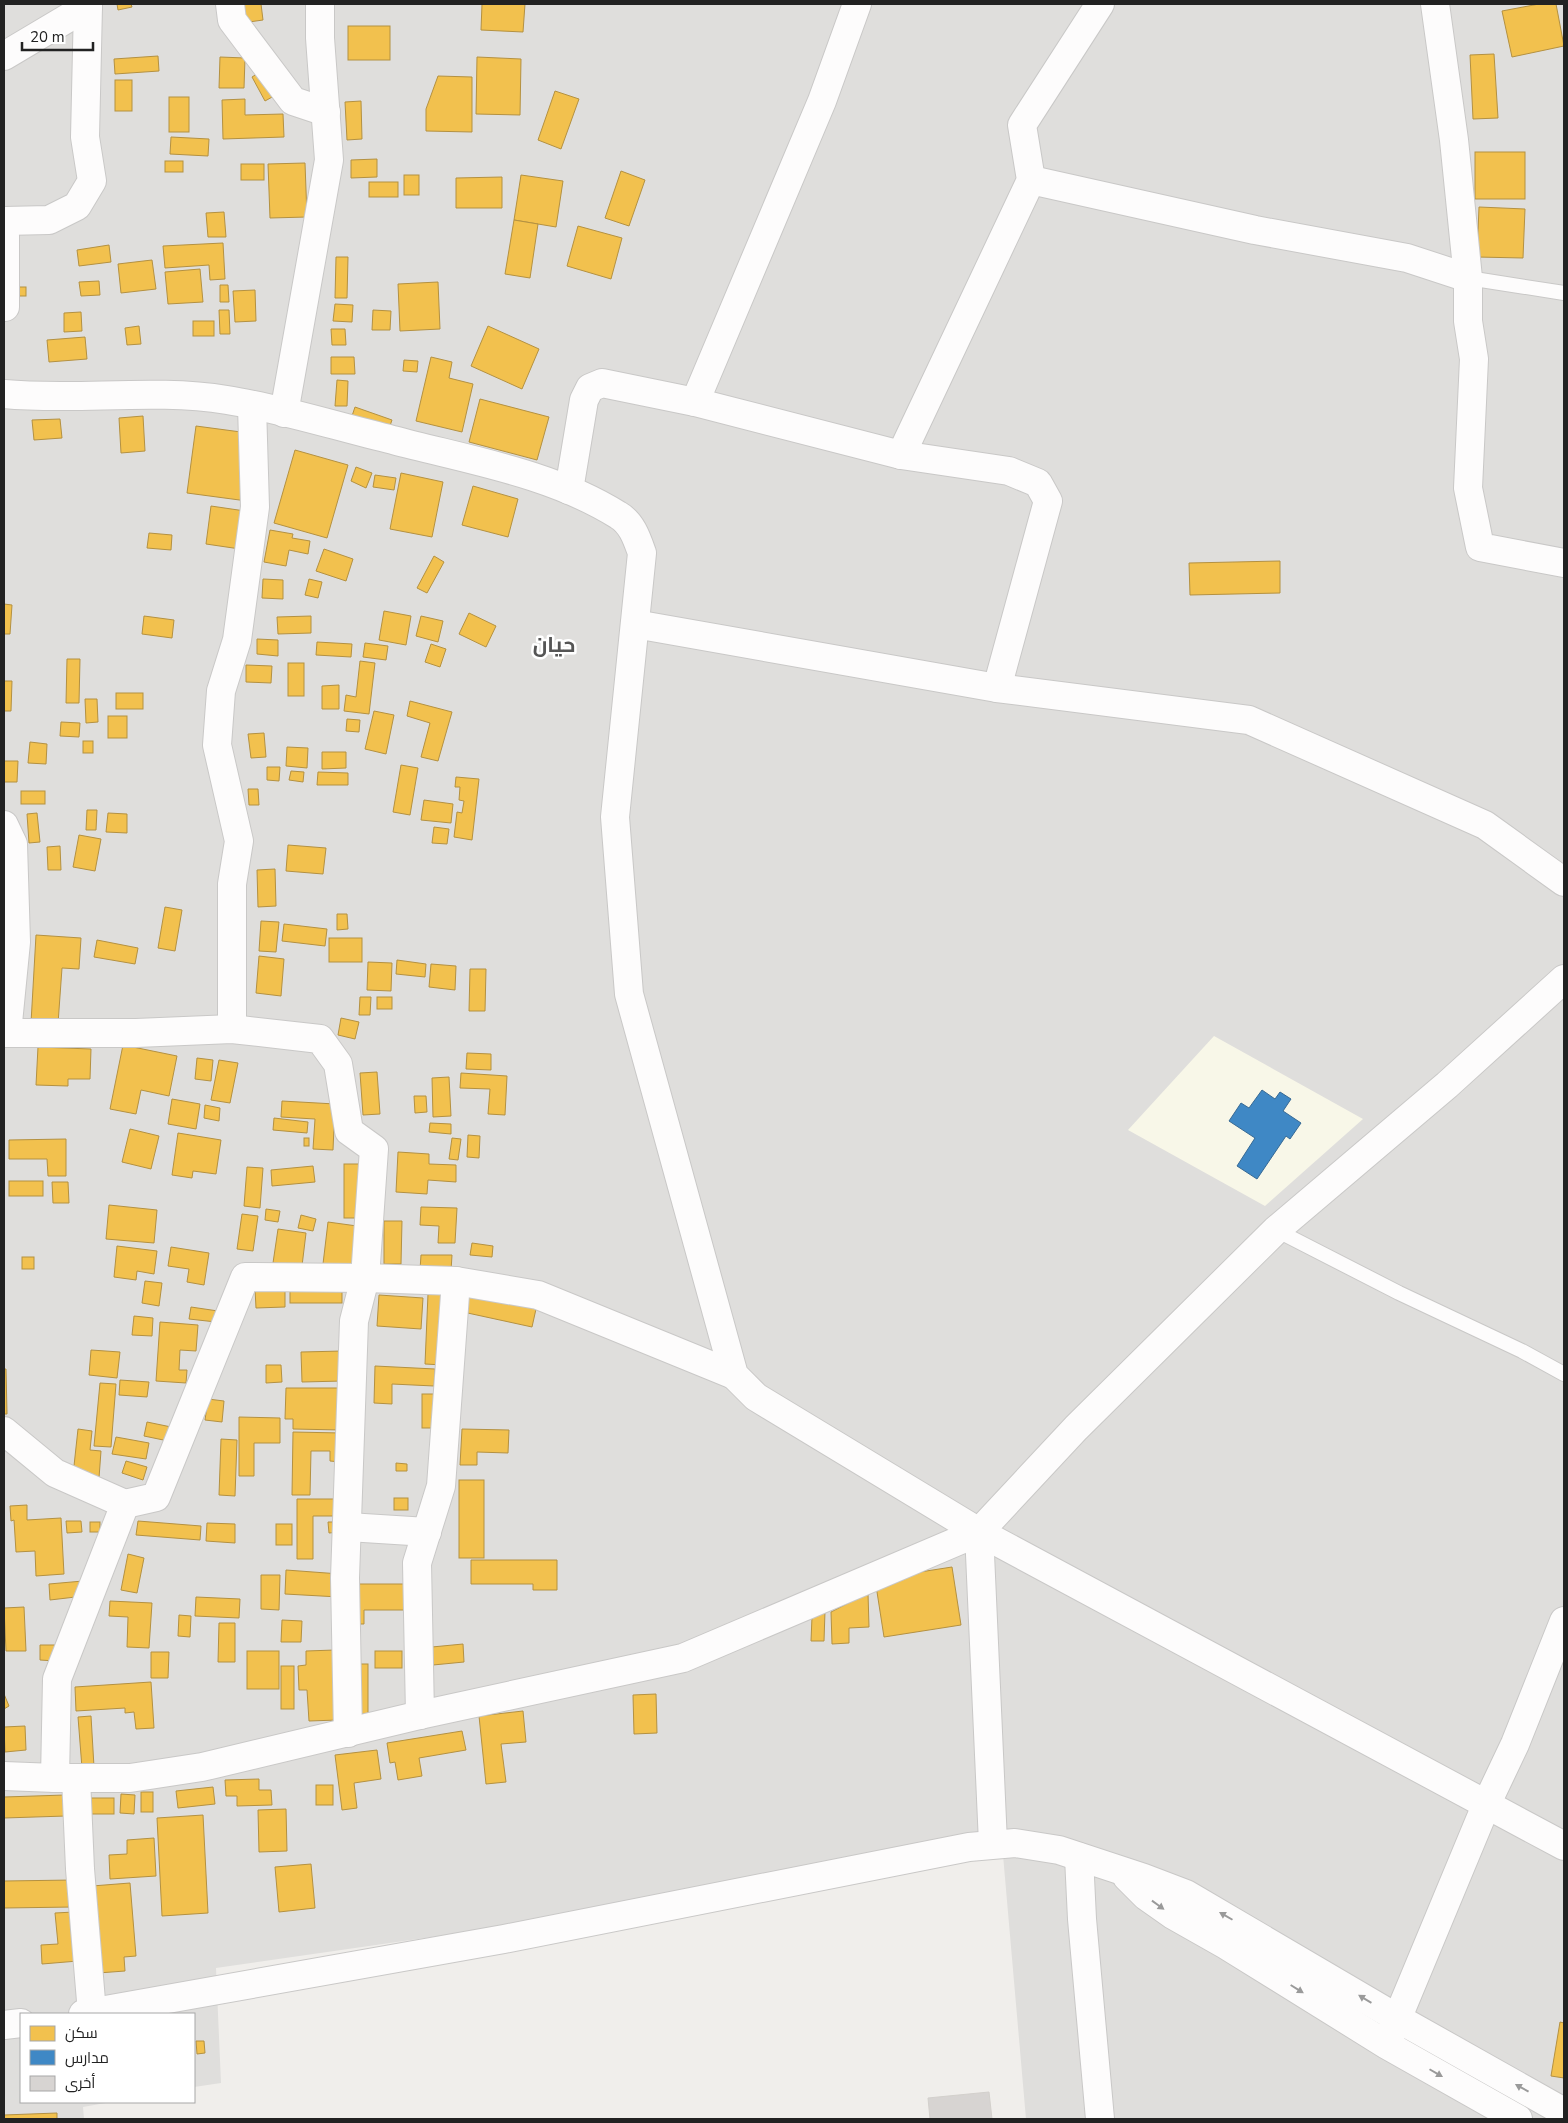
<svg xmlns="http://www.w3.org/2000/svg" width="1568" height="2123" viewBox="0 0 1568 2123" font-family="'Nunito Sans',Cairo,sans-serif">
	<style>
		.residential { fill: #dfdedc }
		.education { fill: #f8f7e8 }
		.homes { fill: #f2c14e; stroke: #b49141 }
		.schools { fill: #3f88c5; stroke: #366994 }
		.building { fill: #d7d4d2; stroke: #d3d0cc }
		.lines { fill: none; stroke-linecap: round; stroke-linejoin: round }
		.service-casing { stroke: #c9c8c7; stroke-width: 16 }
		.minor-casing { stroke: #c9c8c7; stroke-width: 30 }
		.tertiary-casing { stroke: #c9c8c7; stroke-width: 30 }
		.service { stroke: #fdfcfc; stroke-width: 14 }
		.minor { stroke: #fdfcfc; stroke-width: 28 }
		.tertiary { stroke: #fdfcfc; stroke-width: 28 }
		.oneway { fill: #9a9a9a }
		.labels { text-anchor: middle; stroke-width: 5; stroke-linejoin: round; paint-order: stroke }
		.district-label { font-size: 21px; font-weight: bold; fill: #555; stroke: #fff }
	</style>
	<rect width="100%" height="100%" fill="#f0eeeb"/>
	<!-- residential -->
	<path class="residential" d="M4,4H1564V2119H1026L1003,1855L216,1968L221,2083L194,2087V2014H21V2102H111L83,2107L84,2119H4Z"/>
	<!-- education -->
	<path class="education" d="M1214,1036L1363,1119L1265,1206L1128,1130Z"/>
	<!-- homes -->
	<g class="homes">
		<path d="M117,4H131L132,7L118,10Z"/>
		<path d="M240,4H261L263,20L242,23Z"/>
		<path d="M482,4H525L523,32L481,30Z"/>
		<path d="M1539,4H1556L1564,46L1512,57L1502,11Z"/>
		<rect x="348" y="26" width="42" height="34"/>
		<path d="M1494,54L1498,118L1473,119L1470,55Z"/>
		<path d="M158,56L159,71L115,74L114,59Z"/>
		<path d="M220,57L245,58L244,88H219Z"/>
		<path d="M477,57L521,59L520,115L476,114Z"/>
		<path d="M260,72L274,96L265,101L252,77Z"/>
		<path d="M438,76L472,77V132L426,131V109Z"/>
		<rect x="115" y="80" width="17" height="31"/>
		<path d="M555,91L579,99L561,149L538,140Z"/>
		<rect x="169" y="97" width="20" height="35"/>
		<path d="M245,99V115L283,114L284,137L223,139L222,100Z"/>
		<path d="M361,101L362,139L347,140L345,102Z"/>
		<path d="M171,137L209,139L208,156L170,154Z"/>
		<rect x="1475" y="152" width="50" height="47"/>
		<path d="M377,159V177L351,178V160Z"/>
		<rect x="165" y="161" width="18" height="11"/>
		<path d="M305,163L307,217L270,218L268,164Z"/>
		<rect x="241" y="164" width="23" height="16"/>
		<path d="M621,171L645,180L629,226L605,218Z"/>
		<rect x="404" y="175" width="15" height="20"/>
		<path d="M521,175L563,181L556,227L514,220Z"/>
		<path d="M502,177V208H456V178Z"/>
		<rect x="369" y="182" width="29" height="15"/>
		<path d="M1479,207L1525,209L1523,258L1477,257Z"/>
		<path d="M224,212L226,237H208L206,213Z"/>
		<path d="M514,220L538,224L530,278L505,274Z"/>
		<path d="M578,226L622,238L611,279L567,266Z"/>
		<path d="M223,243L225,279L210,280L209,265L165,268L163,246Z"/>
		<path d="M109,245L111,262L79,266L77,250Z"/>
		<path d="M336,257H348L347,298H335Z"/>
		<path d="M152,260L156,289L121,293L118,264Z"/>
		<path d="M200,269L203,302L168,304L165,272Z"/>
		<path d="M99,281L100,295L81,296L79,282Z"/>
		<path d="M438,282L440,329L400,331L398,284Z"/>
		<path d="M220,285H228L229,302H220Z"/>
		<rect x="14" y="287" width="12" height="9"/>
		<path d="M255,290L256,321L235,322L233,291Z"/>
		<path d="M335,304L353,305L352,322L333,321Z"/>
		<path d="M219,310H229L230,334H220Z"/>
		<path d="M373,310L391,311L390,330H372Z"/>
		<path d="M81,312L82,331L64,332V313Z"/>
		<rect x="193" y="321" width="21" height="15"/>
		<path d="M139,326L141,344L127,345L125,328Z"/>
		<path d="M488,326L539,349L522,389L471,366Z"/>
		<path d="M331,329H345L346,345H332Z"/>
		<path d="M85,337L87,359L49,362L47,340Z"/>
		<path d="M331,357H354L355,374H331Z"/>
		<path d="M431,357L452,362L449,378L473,384L462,432L416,421Z"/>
		<path d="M404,360L418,361L417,372L403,371Z"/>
		<path d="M337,380L348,381L347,406H335Z"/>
		<path d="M480,399L549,417L537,460L469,442Z"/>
		<path d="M355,407L392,420L386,437L349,425Z"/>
		<path d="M143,416L145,451L121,453L119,418Z"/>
		<path d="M60,419L62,438L34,440L32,420Z"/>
		<path d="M196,426L256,434L247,501L187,493Z"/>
		<path d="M295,450L348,465L327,538L274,523Z"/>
		<path d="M356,467L372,473L366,488L351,481Z"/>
		<path d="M401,473L443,482L432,537L390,529Z"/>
		<path d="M375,475L396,478L394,490L373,487Z"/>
		<path d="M473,486L518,499L508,537L462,525Z"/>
		<path d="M211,506L245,511L240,549L206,544Z"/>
		<path d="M270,530L293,534L292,538L310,541L308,554L289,550L286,566L264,562Z"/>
		<path d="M149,533L172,535L171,550L147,548Z"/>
		<path d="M324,549L353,559L346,581L316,571Z"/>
		<path d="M434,556L444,562L427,593L417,588Z"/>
		<path d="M1280,561V593L1190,595L1189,563Z"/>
		<path d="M263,579L283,580V599L262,598Z"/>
		<path d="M309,579L322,582L318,598L305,595Z"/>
		<path d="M4,604L12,605L10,634H4Z"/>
		<path d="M384,611L411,616L406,645L379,640Z"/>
		<path d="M469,613L496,626L486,647L459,634Z"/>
		<path d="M144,616L174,620L172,638L142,634Z"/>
		<path d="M311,616V633L278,634L277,617Z"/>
		<path d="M421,616L443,621L438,642L416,636Z"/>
		<path d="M257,639L278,640V656L257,654Z"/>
		<path d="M317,642L352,644L351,657L316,655Z"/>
		<path d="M365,643L388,646L386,660L363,657Z"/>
		<path d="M431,644L446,649L440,667L425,662Z"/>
		<path d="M67,659H80L79,703H66Z"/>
		<path d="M360,661L375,663L369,714L344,711L346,695L356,697Z"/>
		<rect x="288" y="663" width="16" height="33"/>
		<path d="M246,665L272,666L271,683L246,682Z"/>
		<path d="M4,681H12L11,711H4Z"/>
		<path d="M339,685V709H322V686Z"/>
		<rect x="116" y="693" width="27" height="16"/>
		<path d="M85,699H97L98,722L86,723Z"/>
		<path d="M410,701L452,712L438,761L421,757L430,723L407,716Z"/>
		<path d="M374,711L394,715L386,754L365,749Z"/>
		<rect x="108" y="716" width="19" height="22"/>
		<path d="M347,719L360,720L359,732L346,731Z"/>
		<path d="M61,722L80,723L79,737L60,736Z"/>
		<path d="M264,733L266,757L251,758L248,734Z"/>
		<rect x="83" y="741" width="10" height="12"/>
		<path d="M30,742L47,744L46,764L28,763Z"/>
		<path d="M287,747L308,748L307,768L286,766Z"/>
		<path d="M322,752H346V768L322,769Z"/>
		<path d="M4,761H18L17,782H4Z"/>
		<path d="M401,765L418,768L410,815L393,812Z"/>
		<path d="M267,767H280L279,781L267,780Z"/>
		<path d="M291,771L304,772L303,782L289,780Z"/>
		<path d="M318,772L348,773V785H317Z"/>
		<path d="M456,777L479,779L472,840L454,837L457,812L462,813L464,801L459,800L460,787H455Z"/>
		<path d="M248,789H258L259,805H249Z"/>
		<rect x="21" y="791" width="24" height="13"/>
		<path d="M424,800L453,804L451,823L421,820Z"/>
		<path d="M87,810H97L96,830H86Z"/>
		<path d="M37,813L40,842L29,843L27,814Z"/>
		<path d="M108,813L127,814V833L106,832Z"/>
		<path d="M434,827L449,829L447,844L432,843Z"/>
		<path d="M79,835L101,839L95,871L73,867Z"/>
		<path d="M288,845L326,848L323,874L286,871Z"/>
		<path d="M60,846L61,870H48L47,847Z"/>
		<path d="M275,869L276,906L258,907L257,870Z"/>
		<path d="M165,907L182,910L175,951L158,948Z"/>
		<path d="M337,914H347L348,929L337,930Z"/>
		<path d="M261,921L279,922L276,952L259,951Z"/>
		<path d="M284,924L327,929L325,946L282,941Z"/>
		<path d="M36,935L81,938L79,969L62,968L58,1024L31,1023Z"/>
		<rect x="329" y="938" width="33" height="24"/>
		<path d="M97,940L138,948L135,964L94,957Z"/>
		<path d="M259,956L284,959L281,996L256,993Z"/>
		<path d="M397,960L426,964L425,977L396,974Z"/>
		<path d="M368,962L392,963L391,991L367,990Z"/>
		<path d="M431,964L456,966L455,990L429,987Z"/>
		<path d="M470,969H486L485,1011H469Z"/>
		<path d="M360,997H371L370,1015H359Z"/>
		<rect x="377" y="997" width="15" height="12"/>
		<path d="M341,1018L359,1022L355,1039L338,1035Z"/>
		<path d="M123,1045L177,1056L169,1096L141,1090L136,1114L110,1109Z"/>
		<path d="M38,1047L91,1049L90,1079H68V1086L36,1085Z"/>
		<path d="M467,1053L491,1054V1070L466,1069Z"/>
		<path d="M197,1058L213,1060L211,1081L195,1079Z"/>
		<path d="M219,1060L238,1063L230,1103L211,1100Z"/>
		<path d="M377,1072L380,1114L363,1115L360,1073Z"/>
		<path d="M461,1073L507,1076L505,1115L488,1114L490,1089L460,1088Z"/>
		<path d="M449,1077L451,1116L433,1117L432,1078Z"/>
		<path d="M414,1096H426L427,1112L415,1113Z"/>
		<path d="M172,1099L200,1104L196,1129L168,1124Z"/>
		<path d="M282,1101L335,1104L333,1150L313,1149L315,1119L281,1117Z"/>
		<path d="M205,1105L220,1108L219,1121L204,1118Z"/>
		<path d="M274,1118L308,1122L307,1133L273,1130Z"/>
		<path d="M430,1123L451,1124V1134L429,1132Z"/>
		<path d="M130,1129L159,1136L151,1169L122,1162Z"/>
		<path d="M178,1133L221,1140L216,1174L193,1171L192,1178L172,1175Z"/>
		<path d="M468,1135L480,1136L479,1158L467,1157Z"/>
		<rect x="304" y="1138" width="5" height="8"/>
		<path d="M452,1138L461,1139L458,1160L449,1159Z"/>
		<path d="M66,1139V1176H48L47,1159H9V1140Z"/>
		<path d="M398,1152L429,1154V1164L456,1165V1182L428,1180L427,1194L396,1192Z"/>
		<rect x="344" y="1164" width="16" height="54"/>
		<path d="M313,1166L315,1182L272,1186L271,1170Z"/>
		<path d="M247,1167L263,1168L260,1208L244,1206Z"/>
		<rect x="9" y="1181" width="34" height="15"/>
		<path d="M52,1182H68L69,1203H53Z"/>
		<path d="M109,1205L157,1210L154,1243L106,1239Z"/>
		<path d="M421,1207L457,1208L455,1243H438L439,1226L420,1225Z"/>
		<path d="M266,1209L280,1211L278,1222L265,1220Z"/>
		<path d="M242,1214L258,1216L253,1251L237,1249Z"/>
		<path d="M301,1215L316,1219L313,1231L298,1228Z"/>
		<path d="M384,1221H402L401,1264H384Z"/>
		<path d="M328,1222L357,1226L352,1268L323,1264Z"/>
		<path d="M278,1229L306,1233L302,1266L273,1263Z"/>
		<path d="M472,1243L493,1246L492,1257L470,1255Z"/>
		<path d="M117,1246L157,1251L154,1274L137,1271L136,1280L114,1277Z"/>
		<path d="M171,1247L209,1253L204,1285L187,1282L189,1269L168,1266Z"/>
		<path d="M421,1255H452L451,1271L420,1270Z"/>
		<rect x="22" y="1257" width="12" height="12"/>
		<path d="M145,1281L162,1283L159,1306L142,1303Z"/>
		<rect x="290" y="1285" width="52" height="18"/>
		<path d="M285,1287V1307L256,1308L255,1289Z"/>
		<path d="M428,1294H445L443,1365L425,1364Z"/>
		<path d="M467,1294L536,1309L532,1327L463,1312Z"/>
		<path d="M379,1295L423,1298L421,1329L377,1326Z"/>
		<path d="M191,1307L218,1311L216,1322L189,1319Z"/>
		<path d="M134,1316L153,1318L152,1336L132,1335Z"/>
		<path d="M160,1322L198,1325L196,1351L180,1350L179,1370H187L186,1383L156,1381Z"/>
		<path d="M91,1350L120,1352L117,1378L89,1375Z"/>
		<path d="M343,1351V1381L302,1382L301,1352Z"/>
		<path d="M266,1365H281L282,1382L266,1383Z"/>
		<path d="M375,1366L435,1369L434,1386L392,1384V1404L374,1403Z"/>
		<path d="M4,1369H6L7,1414H4Z"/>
		<path d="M120,1380L149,1382L147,1397L119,1395Z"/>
		<path d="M100,1383L116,1384L111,1447L94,1446Z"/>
		<path d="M286,1388H342L341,1430L293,1429V1419H285Z"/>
		<rect x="422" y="1394" width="14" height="34"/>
		<path d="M208,1399L224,1401L222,1422L205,1420Z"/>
		<path d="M239,1417L280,1418V1443H254V1476H239Z"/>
		<path d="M147,1422L176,1428L173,1442L144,1436Z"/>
		<path d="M78,1429L92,1431L90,1450L101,1451L99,1478L73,1475Z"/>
		<path d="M462,1429L509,1430L508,1453L477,1452V1465H460Z"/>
		<path d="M293,1432L341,1433L340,1462L330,1461V1451H311L310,1495H292Z"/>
		<path d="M116,1437L149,1443L146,1459L112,1454Z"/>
		<path d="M221,1439L237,1440L235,1496L219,1495Z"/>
		<path d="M126,1461L147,1467L143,1480L122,1473Z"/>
		<path d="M396,1463L407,1464V1471H396Z"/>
		<rect x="459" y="1480" width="25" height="78"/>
		<rect x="394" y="1498" width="14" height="12"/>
		<path d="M297,1499H340V1516H313V1559H297Z"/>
		<path d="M27,1505V1520L61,1518L64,1574L36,1576L35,1551L16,1552L14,1520L11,1521L10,1506Z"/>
		<path d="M66,1521H81L82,1532L67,1533Z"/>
		<path d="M138,1521L201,1526L200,1540L136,1535Z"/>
		<rect x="90" y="1522" width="10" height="10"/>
		<path d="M328,1522H340L341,1532L329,1533Z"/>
		<path d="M207,1523L235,1524V1543L206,1541Z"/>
		<rect x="276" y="1524" width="16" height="21"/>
		<path d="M128,1554L144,1558L137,1593L121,1590Z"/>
		<path d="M471,1560H557V1590H533V1584H471Z"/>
		<path d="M952,1567L961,1625L884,1637L875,1579Z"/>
		<path d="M286,1570L340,1574L339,1597L285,1594Z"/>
		<path d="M261,1575H280L279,1610L261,1609Z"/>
		<path d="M83,1581L84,1596L50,1600L49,1584Z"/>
		<path d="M351,1584H407V1610H364V1624H351Z"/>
		<path d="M868,1593L869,1627L849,1628V1643L832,1644L831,1612Z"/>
		<path d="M196,1597L240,1599L239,1618L195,1616Z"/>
		<path d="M110,1601L152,1603L149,1648L127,1647L128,1617L109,1616Z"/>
		<path d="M24,1607L26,1651H6L4,1608Z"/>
		<path d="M825,1611L824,1641H811L812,1617Z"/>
		<path d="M179,1615L191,1616L190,1637L178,1636Z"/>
		<path d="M282,1620L302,1621L301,1642H281Z"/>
		<path d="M219,1623H235V1662H218Z"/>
		<path d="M463,1644L464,1662L433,1665L432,1647Z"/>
		<path d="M40,1645H55V1661L40,1660Z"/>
		<path d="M335,1650L338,1720L309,1721L307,1690H299L298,1666L306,1665V1651Z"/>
		<rect x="247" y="1651" width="32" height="38"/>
		<rect x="375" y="1651" width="27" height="17"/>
		<path d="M151,1652H169L168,1678H151Z"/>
		<rect x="351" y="1664" width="17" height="50"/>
		<rect x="281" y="1666" width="13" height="43"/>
		<path d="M151,1682L154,1728L136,1729L134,1712L125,1713V1708L76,1711L75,1687Z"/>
		<path d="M4,1694L9,1706L4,1709Z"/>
		<path d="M656,1694L657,1733L634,1734L633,1695Z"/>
		<path d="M523,1711L526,1742L501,1744L506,1782L486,1784L479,1716Z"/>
		<path d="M91,1716L94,1767L82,1768L78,1717Z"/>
		<path d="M25,1726L26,1750L5,1752L4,1727Z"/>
		<path d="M462,1731L466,1750L419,1758L422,1776L398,1780L395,1762L390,1763L387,1743Z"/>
		<path d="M377,1750L381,1779L354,1783L357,1808L342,1810L335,1755Z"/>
		<path d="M259,1779V1790H271L272,1805L237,1806V1796H226L225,1780Z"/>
		<rect x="316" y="1785" width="17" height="20"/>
		<path d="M213,1787L215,1804L178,1808L176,1791Z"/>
		<rect x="141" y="1792" width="12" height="20"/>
		<path d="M121,1794L135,1795L134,1814L120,1813Z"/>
		<path d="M65,1795L66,1816L4,1818V1797Z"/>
		<rect x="90" y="1798" width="24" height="16"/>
		<path d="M286,1809L287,1851L259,1852L258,1810Z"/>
		<path d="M203,1815L208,1913L162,1916L157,1818Z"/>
		<path d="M154,1838L156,1876L110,1879L109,1855L127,1854V1840Z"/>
		<path d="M311,1864L315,1908L279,1912L275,1867Z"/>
		<path d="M73,1880V1907L4,1908V1881Z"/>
		<path d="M130,1883L136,1956L124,1957L125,1971L98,1973L92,1886Z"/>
		<path d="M74,1912L78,1961L42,1964L41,1945L58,1944L55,1913Z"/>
		<path d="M1560,2022L1564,2023V2078L1551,2076Z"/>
		<path d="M196,2041H204L205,2053L197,2054Z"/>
		<path d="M57,2113V2119H4V2115Z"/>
	</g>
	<!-- schools -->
	<path class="schools" d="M1262,1090L1275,1099L1280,1092L1291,1099L1283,1111L1301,1123L1290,1139L1286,1136L1257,1179L1237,1166L1255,1138L1229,1121L1241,1103L1249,1108Z"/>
	<!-- building -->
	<path class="building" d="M989,2092L992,2119H930L928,2098Z"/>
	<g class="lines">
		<defs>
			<g id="service">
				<path d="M1468,278L1564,293"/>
				<path d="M1276,1230L1399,1293L1522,1351L1564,1374"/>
			</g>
			<g id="minor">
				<path d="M230,4L232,20L293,101L326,112"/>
				<path d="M1435,4L1454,140L1468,278"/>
				<path d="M4,56L88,6V4"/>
				<path d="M1031,180L1255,230L1407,258L1468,278V321L1474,359L1468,488L1480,547L1564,563"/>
				<path d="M4,221L49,220L77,206L92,181L85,137L88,6"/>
				<path d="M4,233L5,236V307"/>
				<path d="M4,394C78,401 153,388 227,400C283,409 338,427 393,440C468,460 551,473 618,515C632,523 637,539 642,553L615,817L629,994L734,1375L756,1397L979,1532L1564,1846"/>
				<path d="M695,402L822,101L857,4"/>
				<path d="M284,413L329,160L320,38V4"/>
				<path d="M901,455L1031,180L1022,125L1100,4"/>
				<path d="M569,490L584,400L590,388L602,383L695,402L901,455L1009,471L1038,483L1048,501L997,688"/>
				<path d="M635,624L997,688L1249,720L1485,825L1564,882"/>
				<path d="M4,825L13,844L16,942L7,1033"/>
				<path d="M232,1029V884L239,841L217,745L221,691L237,640L255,507L252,406"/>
				<path d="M4,1033H136L232,1029L320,1039L338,1064L349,1131L374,1149L365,1278L354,1321L345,1578L348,1733"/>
				<path d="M4,1431L55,1473L125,1504L156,1497L245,1277L365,1278L456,1281L538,1295L734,1375"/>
				<path d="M348,1527L427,1532"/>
				<path d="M979,1532L993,1843"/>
				<path d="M420,1715L417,1563L441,1486L456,1281"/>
				<path d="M4,1776L55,1778H130L202,1767L420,1715L683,1658L979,1532L1076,1428L1276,1230L1447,1085L1564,979"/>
				<path d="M55,1778L57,1679L125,1504"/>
				<path d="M76,1778L80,1869L92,2013"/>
				<path d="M1079,1857L1082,1919L1100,2119"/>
				<path d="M1388,2041L1487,1803L1515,1744L1564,1621"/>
			</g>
			<g id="tertiary">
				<path d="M1127,1877L1146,1896L1173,1915L1226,1945L1387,2045L1518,2119"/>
				<path d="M83,2014L504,1939L969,1847L1015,1843L1059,1850L1144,1878L1186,1894L1397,2018L1564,2112"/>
				<path d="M4,2025L21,2023"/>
			</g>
		</defs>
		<!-- service casing -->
		<use href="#service" class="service-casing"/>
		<!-- minor casing -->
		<use href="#minor" class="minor-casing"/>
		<!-- tertiary casing -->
		<use href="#tertiary" class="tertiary-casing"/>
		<!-- service -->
		<use href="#service" class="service"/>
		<!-- minor -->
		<use href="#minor" class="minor"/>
		<!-- tertiary -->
		<use href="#tertiary" class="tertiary"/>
	</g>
	<!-- one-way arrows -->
	<defs><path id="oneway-solid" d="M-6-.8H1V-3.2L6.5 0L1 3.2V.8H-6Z" transform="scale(1.25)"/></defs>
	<g class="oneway">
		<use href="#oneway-solid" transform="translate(1158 1905) rotate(36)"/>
		<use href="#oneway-solid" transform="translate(1226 1916) rotate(-150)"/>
		<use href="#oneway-solid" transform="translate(1297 1989) rotate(32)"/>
		<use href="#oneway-solid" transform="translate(1365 1999) rotate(-149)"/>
		<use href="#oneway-solid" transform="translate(1436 2073) rotate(30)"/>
		<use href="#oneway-solid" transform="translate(1522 2088) rotate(-151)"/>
	</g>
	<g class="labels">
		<!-- district labels -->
		<g class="district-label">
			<text x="554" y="652">حيان</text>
		</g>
	</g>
	<!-- border -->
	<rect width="1568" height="2123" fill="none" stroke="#222222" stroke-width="10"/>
	<!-- legend -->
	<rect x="20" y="2013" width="175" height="90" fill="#ffffff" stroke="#a7a7a7"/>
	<rect x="30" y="2026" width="25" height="15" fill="#f2c14e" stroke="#a7a7a7"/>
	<text x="65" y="2038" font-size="15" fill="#222222">سكن</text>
	<rect x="30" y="2050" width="25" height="15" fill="#3f88c5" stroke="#a7a7a7"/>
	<text x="65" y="2063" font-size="15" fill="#222222">مدارس</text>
	<rect x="30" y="2076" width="25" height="15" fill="#d7d4d2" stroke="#a7a7a7"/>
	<text x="65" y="2088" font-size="15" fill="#222222">أخرى</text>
	<!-- scale -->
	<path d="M22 42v8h71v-8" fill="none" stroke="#222222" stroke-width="2.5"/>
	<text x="30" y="42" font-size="15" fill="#222222" stroke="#ffffff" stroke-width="4" paint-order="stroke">20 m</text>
</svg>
